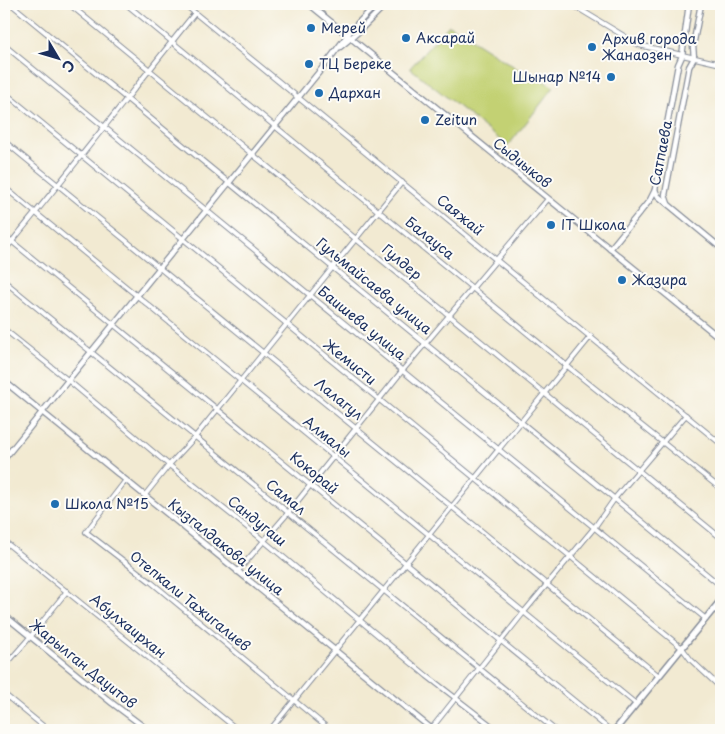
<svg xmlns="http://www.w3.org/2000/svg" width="725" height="734" viewBox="0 0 725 734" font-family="'Playpen Sans',sans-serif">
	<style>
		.green { fill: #c3d173; stroke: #6f8068 }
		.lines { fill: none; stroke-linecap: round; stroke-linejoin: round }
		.minor-casing { stroke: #868c98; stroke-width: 6 }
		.tertiary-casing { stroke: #868c98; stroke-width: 7 }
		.secondary-casing { stroke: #868c98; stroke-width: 8 }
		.minor { stroke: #fff; stroke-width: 4 }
		.tertiary { stroke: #fff; stroke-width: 4.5 }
		.secondary { stroke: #fff; stroke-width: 5 }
		.poi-dot { fill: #1f6fb2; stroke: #fdfcf7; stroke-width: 2 }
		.labels { text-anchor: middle; stroke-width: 4; stroke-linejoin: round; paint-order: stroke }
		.poi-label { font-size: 14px; fill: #1b2f5e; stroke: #fdfcf7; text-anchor: start }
		.street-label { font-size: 14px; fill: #1b2f5e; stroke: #fdfcf7 }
	</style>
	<rect width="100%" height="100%" fill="#fdfcf7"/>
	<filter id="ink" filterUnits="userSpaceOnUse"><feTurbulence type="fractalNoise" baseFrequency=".02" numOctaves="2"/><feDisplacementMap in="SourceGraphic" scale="10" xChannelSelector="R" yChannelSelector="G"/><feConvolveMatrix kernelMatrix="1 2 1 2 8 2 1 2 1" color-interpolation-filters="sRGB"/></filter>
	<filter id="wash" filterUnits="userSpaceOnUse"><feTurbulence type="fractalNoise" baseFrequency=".0096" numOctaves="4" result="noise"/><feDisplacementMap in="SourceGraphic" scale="20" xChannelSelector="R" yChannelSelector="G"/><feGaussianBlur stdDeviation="1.12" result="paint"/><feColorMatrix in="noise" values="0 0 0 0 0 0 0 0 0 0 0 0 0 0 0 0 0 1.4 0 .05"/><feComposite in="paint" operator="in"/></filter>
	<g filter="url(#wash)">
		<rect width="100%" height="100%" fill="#f2ead2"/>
		<!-- green -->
		<path class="green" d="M449,25L524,73L526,71L554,87L508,146L410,68Z"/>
	</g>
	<g filter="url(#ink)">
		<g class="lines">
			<defs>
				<g id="minor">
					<path d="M11,4L721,586"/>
					<path d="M69,4L721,538"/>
					<path d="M126,4L577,374L721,489"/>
					<path d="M184,4L721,444"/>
					<path d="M571,4L639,45L721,64"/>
					<path d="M4,45L706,619"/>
					<path d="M4,92L682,648L691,660L721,688"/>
					<path d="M4,141L659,676"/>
					<path d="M4,187L636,704"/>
					<path d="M4,235L610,730"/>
					<path d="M4,251C69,173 131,92 195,13"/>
					<path d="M4,281L555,730"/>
					<path d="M4,329L69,381L169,465L258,536L427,676L497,730"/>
					<path d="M126,480L86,532L151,582L330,730"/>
					<path d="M145,495L169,465L195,437L402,182"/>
					<path d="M4,541L238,730"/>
					<path d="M237,572L288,513L402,371L548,199"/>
					<path d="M714,609L721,615"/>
					<path d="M4,667L31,636L67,591"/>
					<path d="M4,694L48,730"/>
					<path d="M431,729L524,612L594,528L615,498L686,415"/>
					<path d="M270,730L591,336"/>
				</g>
				<g id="tertiary">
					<path d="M309,4L721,339"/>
					<path d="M340,47L357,33L386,4"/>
					<path d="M655,190L658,196L721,248"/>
					<path d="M668,204L665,195L689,67L694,58L693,46L701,4"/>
					<path d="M610,249L650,200L655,190L678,65L682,56L689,4"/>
					<path d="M4,381L433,730"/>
					<path d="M4,459L328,61L352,29L377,4"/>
					<path d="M4,615L112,703L148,730"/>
				</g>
				<path id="secondary" d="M615,730L721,600"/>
			</defs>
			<!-- minor casing -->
			<use href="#minor" class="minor-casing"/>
			<!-- tertiary casing -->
			<use href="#tertiary" class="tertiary-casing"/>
			<!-- secondary casing -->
			<use href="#secondary" class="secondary-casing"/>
			<!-- minor -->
			<use href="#minor" class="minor"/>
			<!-- tertiary -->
			<use href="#tertiary" class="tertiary"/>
			<!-- secondary -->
			<use href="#secondary" class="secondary"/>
		</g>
	</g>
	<!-- markers -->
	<g class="poi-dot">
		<circle cx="311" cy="28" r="5"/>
		<circle cx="406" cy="38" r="5"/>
		<circle cx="592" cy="47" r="5"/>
		<circle cx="309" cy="64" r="5"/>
		<circle cx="611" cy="77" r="5"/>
		<circle cx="319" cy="93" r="5"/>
		<circle cx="425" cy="120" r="5"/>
		<circle cx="551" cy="225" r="5"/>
		<circle cx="622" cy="280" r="5"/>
		<circle cx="55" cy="504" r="5"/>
	</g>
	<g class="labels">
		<!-- poi labels -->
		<g class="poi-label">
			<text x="321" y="33">Мерей</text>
			<text x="416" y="43">Аксарай</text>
			<text x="602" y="44">Архив города<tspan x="602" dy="16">Жанаозен</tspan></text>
			<text x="319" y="69">ТЦ Береке</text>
			<text x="601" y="82" text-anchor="end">Шынар №14</text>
			<text x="329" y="98">Дархан</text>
			<text x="435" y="125">Zeitun</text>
			<text x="561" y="230">IT Школа</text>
			<text x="632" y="285">Жазира</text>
			<text x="65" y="509">Школа №15</text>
		</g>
		<!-- street labels -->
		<g class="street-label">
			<text transform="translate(661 153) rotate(-79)" y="5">Сатпаева</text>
			<text transform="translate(522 163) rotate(39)" y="5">Сыдиыков</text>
			<text transform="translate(460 215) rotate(39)" y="5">Саяжай</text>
			<text transform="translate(430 238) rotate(39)" y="5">Балауса</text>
			<text transform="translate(402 262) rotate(40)" y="5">Гулдер</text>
			<text transform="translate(374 286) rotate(39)" y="5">Гульмайсаева улица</text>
			<text transform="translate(362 323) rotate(39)" y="5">Баишева улица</text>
			<text transform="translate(350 362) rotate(39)" y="5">Жемисти</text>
			<text transform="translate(339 399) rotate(39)" y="5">Лалагул</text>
			<text transform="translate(327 437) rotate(39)" y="5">Алмалы</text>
			<text transform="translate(314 473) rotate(39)" y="5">Кокорай</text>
			<text transform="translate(286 497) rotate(39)" y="5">Самал</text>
			<text transform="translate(257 521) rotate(39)" y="5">Сандугаш</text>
			<text transform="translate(226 547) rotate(39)" y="5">Кызгалдакова улица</text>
			<text transform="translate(190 601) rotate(39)" y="5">Отепкали Тажигалиев</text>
			<text transform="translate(128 626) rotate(39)" y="5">Абулхаирхан</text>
			<text transform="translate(83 664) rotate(39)" y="5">Жарылган Дауитов</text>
		</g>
	</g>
	<!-- margin -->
	<rect width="725" height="734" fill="none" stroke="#fdfcf7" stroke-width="20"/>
	<!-- north arrow -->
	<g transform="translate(58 58) rotate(128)" stroke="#fdfcf7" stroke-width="4" paint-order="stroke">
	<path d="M0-4L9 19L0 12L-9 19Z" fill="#1b2f5e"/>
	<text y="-8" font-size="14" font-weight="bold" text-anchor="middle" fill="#1b2f5e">С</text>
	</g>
</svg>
